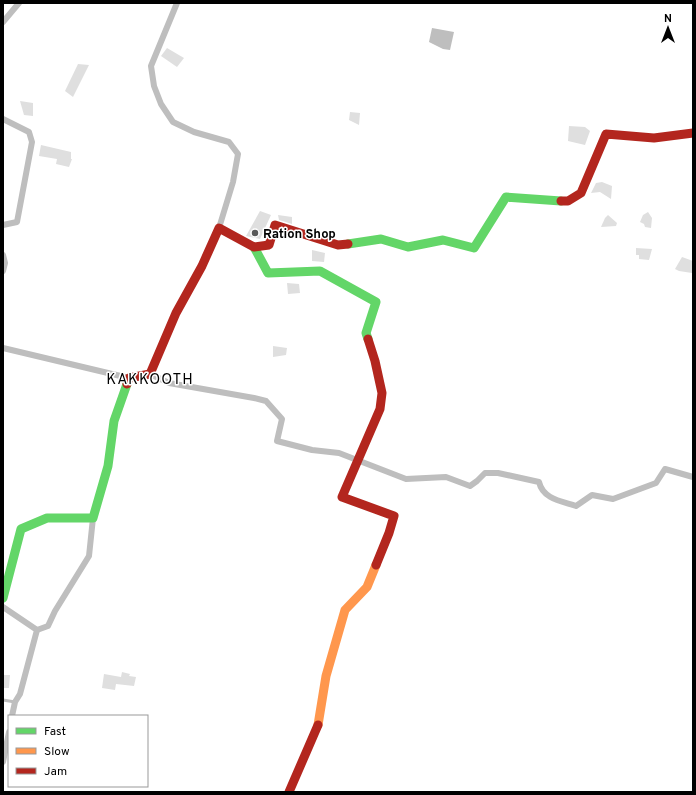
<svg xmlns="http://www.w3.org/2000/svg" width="696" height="795" viewBox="0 0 696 795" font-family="Overpass,sans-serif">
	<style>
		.water { fill: #bebebe }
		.building { fill: #dfdfdf }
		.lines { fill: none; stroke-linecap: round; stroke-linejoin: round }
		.lane { stroke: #bebebe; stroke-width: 3 }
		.street { stroke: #bebebe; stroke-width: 6 }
		.fast { stroke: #63d668; stroke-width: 9 }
		.slow { stroke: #ff974d; stroke-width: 9 }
		.jam { stroke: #b3261e; stroke-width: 9 }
		.poi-dot { fill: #595959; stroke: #fff; stroke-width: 1.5 }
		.labels { text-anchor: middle; stroke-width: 3; stroke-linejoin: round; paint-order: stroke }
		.poi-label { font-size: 13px; font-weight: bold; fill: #000; stroke: #fff; text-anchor: start }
		.quarter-label { font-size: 15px; letter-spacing: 1px; fill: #000; stroke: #fff }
	</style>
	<rect width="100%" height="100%" fill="#fff"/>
	<!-- water -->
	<path class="water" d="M432,28L454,32L450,50L443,49L429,42Z"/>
	<!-- building -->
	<g class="building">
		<path d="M167,48L184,58L177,67L161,56Z"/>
		<path d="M78,64L89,65L73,97L65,91Z"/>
		<path d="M20,101L33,103V116L24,115Z"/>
		<path d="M350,112L360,113L359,125L349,120Z"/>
		<path d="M569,126L585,127L590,131L585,145L568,141Z"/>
		<path d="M41,145L71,152V159H72L69,167L56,164L57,159L39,156Z"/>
		<path d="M602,182L612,186L611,199L600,192L591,193L596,183Z"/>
		<path d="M260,211L271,215L260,239L246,236Z"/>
		<path d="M648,212L652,218L651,228L645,227L644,224L640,222L643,215Z"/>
		<path d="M278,215L292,217V224L279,220Z"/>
		<path d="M608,215L617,223L616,226L601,227L605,218Z"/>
		<path d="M636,248L652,249L649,260L639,259V255H636Z"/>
		<path d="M312,250L325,253L324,262L312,261Z"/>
		<path d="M682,257L693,261L692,273L679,271L675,269Z"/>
		<path d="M287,283L299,284L300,293L288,294Z"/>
		<path d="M273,346L287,348L286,355L273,357Z"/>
		<path d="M122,672L130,674L129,676L136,677L134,686L116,684L115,690L102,688L104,674L121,677Z"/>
		<path d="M3,675H10L9,688H3Z"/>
	</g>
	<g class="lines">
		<!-- lane -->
		<path class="lane" d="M3,700L15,702"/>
		<!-- street -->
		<g class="street">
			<path d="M177,3L151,66L154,86L161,104L173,122L194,132L229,142L238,154L233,182L219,228"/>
			<path d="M3,22L19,3"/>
			<path d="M3,119L29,132L32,142L17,222L3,225"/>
			<path d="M3,255L5,263L3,271"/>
			<path d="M3,348L129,378"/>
			<path d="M150,374L169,383L254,398L266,401L282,419L277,441L312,450L339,453L406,479L446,477L470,486L477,481L485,473H498L539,482C543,499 561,501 576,506L592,495L613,499L656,483L665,469L693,477"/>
			<path d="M3,607L37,630L20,694L15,702L12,716"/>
			<path d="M37,630L48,626L55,611L89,556L93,518"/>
			<path d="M3,762L9,732"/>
		</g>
		<!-- fast -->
		<g class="fast">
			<path d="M348,244L381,239L408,247L443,240L474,248L506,197L561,201"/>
			<path d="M254,247L268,273L320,271L376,302L366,333L368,339"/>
			<path d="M3,598L21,529L47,518H93L108,466L114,421L127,384"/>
		</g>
		<!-- slow -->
		<path class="slow" d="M318,725L326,676L345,610L367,587L376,565"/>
		<!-- jam -->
		<g class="jam">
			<path d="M561,201H568L581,193L606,134L654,138L693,133"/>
			<path d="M368,339L375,361L382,393L380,409L342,497L394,516L389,533L376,565"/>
			<path d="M127,384L129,378L150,374L176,313L202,266L219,228L254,247L269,245L275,225L338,245L348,244"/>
			<path d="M289,792L318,725"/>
		</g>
	</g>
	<!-- markers -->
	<circle class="poi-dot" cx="255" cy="233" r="4"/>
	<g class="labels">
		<!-- poi labels -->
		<g class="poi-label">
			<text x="263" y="238">Ration Shop</text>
		</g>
		<!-- quarter labels -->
		<g class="quarter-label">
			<text x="150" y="384">KAKKOOTH</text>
		</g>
	</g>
	<!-- border -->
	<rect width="696" height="795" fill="none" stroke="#000000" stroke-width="8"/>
	<!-- legend -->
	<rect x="8" y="715" width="140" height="72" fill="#ffffff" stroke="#999999"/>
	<rect x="16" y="728" width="20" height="6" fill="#63d668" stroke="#999999"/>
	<text x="44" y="735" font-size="12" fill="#000000">Fast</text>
	<rect x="16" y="748" width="20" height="6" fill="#ff974d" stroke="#999999"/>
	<text x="44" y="755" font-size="12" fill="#000000">Slow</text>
	<rect x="16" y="768" width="20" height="6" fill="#b3261e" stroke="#999999"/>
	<text x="44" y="775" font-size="12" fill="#000000">Jam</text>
	<!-- north arrow -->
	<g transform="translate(668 28)" stroke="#ffffff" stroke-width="3" paint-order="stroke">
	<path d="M0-3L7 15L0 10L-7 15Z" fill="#000000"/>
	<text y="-6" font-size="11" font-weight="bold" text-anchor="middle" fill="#000000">N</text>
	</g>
</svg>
